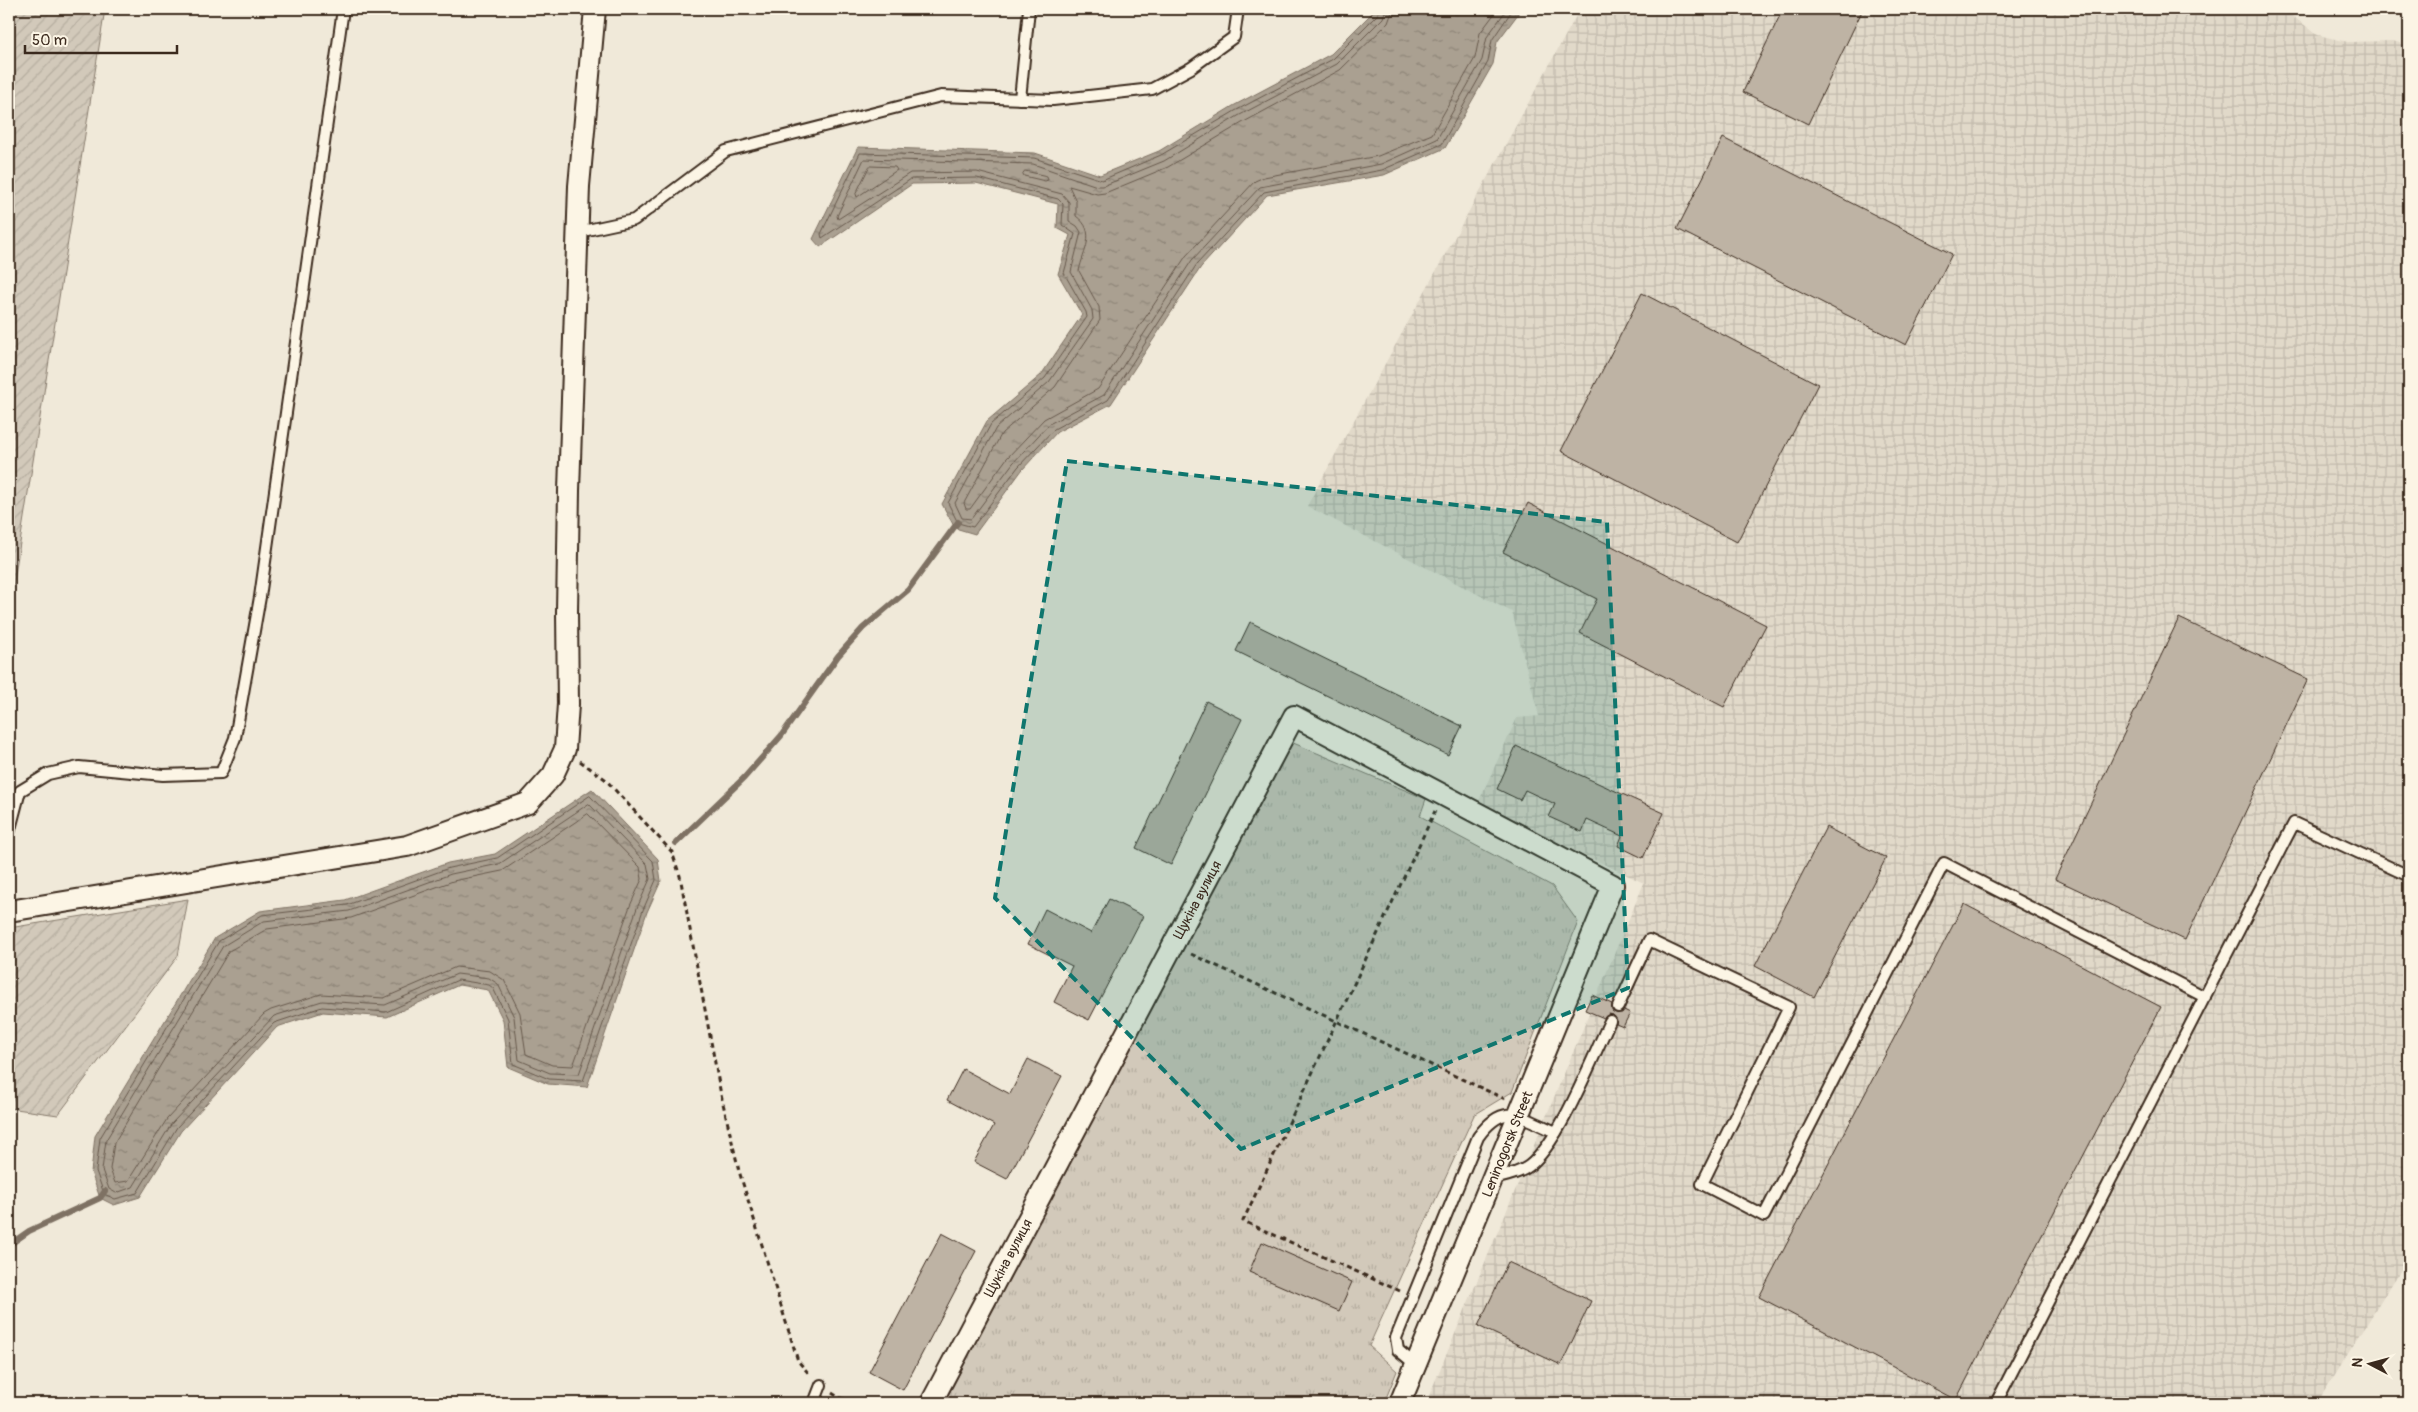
<svg xmlns="http://www.w3.org/2000/svg" width="2418" height="1412" viewBox="0 0 2418 1412" font-family="Pangolin,sans-serif">
	<style>
		.industrial { fill: url(#industrial-grid) }
		.park { fill: url(#park-tufts); stroke: #867a6c }
		.garden { fill: url(#garden-furrows); stroke: #867a6c }
		.water { fill: url(#water-ripples); stroke: #7e7163 }
		.lines { fill: none; stroke-linecap: round; stroke-linejoin: round }
		.shore { stroke: #67594c; stroke-width: 1 }
		.stream { stroke: #7e7163; stroke-width: 6 }
		.building { fill: #beb3a4; stroke: #3b2a1e }
		.lane-casing { stroke: #3b2a1e; stroke-width: 14 }
		.street-casing { stroke: #3b2a1e; stroke-width: 24 }
		.path { stroke: #3b2a1e; stroke-width: 3; stroke-dasharray: 5 4; stroke-linecap: butt }
		.lane { stroke: #fcf5e5; stroke-width: 10 }
		.street { stroke: #fcf5e5; stroke-width: 20 }
		.marked { fill: #0f766e; fill-opacity: 0.2; stroke: #0f766e; stroke-width: 4; stroke-dasharray: 10 6; stroke-linejoin: round }
		.labels { text-anchor: middle; stroke-width: 4; stroke-linejoin: round; paint-order: stroke }
		.street-label { font-size: 14px; fill: #3b2a1e; stroke: #fcf5e5 }
	</style>
	<defs>
		<pattern id="industrial-grid" width="8" height="8" patternUnits="userSpaceOnUse" patternTransform="scale(1.25)"><rect width="8" height="8" fill="#e1d9c9"/><path d="M0 4h8M4 0v8" fill="none" stroke="#c2baac"/></pattern>
		<pattern id="park-tufts" width="24" height="20" patternUnits="userSpaceOnUse" patternTransform="scale(1.25)"><rect width="24" height="20" fill="#d2c9ba"/><path d="M3 7l-1-3M5 7V3M7 7l1-3M15 17l-1-3M17 17v-4M19 17l1-3" fill="none" stroke="#b5ad9f"/></pattern>
		<pattern id="garden-furrows" width="10" height="10" patternUnits="userSpaceOnUse" patternTransform="scale(1.25)"><rect width="10" height="10" fill="#d2c9ba"/><path d="M-1 1l2-2M0 10L10 0M9 11l2-2" fill="none" stroke="#b5ad9f"/></pattern>
		<pattern id="water-ripples" width="26" height="14" patternUnits="userSpaceOnUse" patternTransform="scale(1.25)"><rect width="26" height="14" fill="#aaa091"/><path d="M2 4q2-2 4 0t4 0M15 11q2-2 4 0t4 0" fill="none" stroke="#8c8376"/></pattern>
	</defs>
	<rect width="100%" height="100%" fill="#f0e9d9"/>
	<filter id="ink" filterUnits="userSpaceOnUse"><feTurbulence type="fractalNoise" baseFrequency=".02" numOctaves="2"/><feDisplacementMap in="SourceGraphic" scale="10" xChannelSelector="R" yChannelSelector="G"/><feConvolveMatrix kernelMatrix="1 2 1 2 8 2 1 2 1" color-interpolation-filters="sRGB"/></filter>
	<g filter="url(#ink)">
		<!-- industrial -->
		<path class="industrial" d="M1580,9H2283L2318,35L2348,42L2393,41L2409,46V1257L2317,1403H1426L1644,883L1477,805L1517,718L1539,716L1512,612L1307,506Z"/>
		<!-- park -->
		<path class="park" d="M1291,742L1426,799L1420,816L1552,886L1578,922L1512,1092L1474,1115L1369,1346L1397,1371L1384,1403H944Z"/>
		<!-- garden -->
		<g class="garden">
			<path d="M9,9H105L9,612Z"/>
			<path d="M188,899L178,956L58,1115L9,1108V928Z"/>
		</g>
		<!-- water -->
		<g class="water">
			<path d="M1376,9H1518V14L1497,42L1493,64L1445,148L1384,175L1267,195L1201,267L1111,404L1057,432L1022,470L975,534L955,528L942,504L987,421L1041,375L1082,315L1058,274L1070,235L1057,228L1058,204L976,183L912,184L820,247L813,239L858,147L1035,153L1100,175L1159,151L1233,106L1331,54Z"/>
			<path d="M592,789L658,859L661,881L647,912L587,1087L548,1084L508,1067L503,1020L488,990L459,985L387,1017L323,1012L277,1027L181,1131L140,1197L114,1205L100,1198L91,1172L95,1136L215,938L260,911L345,900L448,863L495,854Z"/>
		</g>
		<g class="lines">
			<!-- shore -->
			<g class="shore">
				<path d="M1379,9L1378,14L1333,59L1235,111L1161,155L1102,180L1034,158L860,153L821,234L822,238L911,179L977,178L1058,199L1063,204L1062,225L1075,234L1064,273L1086,312L1087,317L1045,378L991,424L948,503L958,523L973,527L1018,467L1054,429L1108,400L1197,264L1264,192L1382,170L1442,144L1488,62L1492,40L1513,9"/>
				<path d="M1386,9L1383,18L1337,64L1238,116L1164,161L1103,186H1097L1033,164L864,159L837,216L838,219L910,173L977,172L1062,194L1069,202V221L1077,226L1081,232L1071,272L1092,310L1093,319L1049,382L996,428L955,503L962,518L971,519L1013,463L1049,424L1104,395L1192,260L1260,187L1381,164L1437,139L1482,60L1487,37L1507,9"/>
				<path d="M1393,9L1388,23L1340,70L1242,123L1168,167L1105,193L1097,194L1069,186L1076,201V216C1098,232 1083,251 1079,271L1099,307L1100,320L1055,387L1002,433L964,503L966,509H970L1007,458L1044,419L1098,389L1186,256L1255,181L1264,177L1378,156L1432,134L1475,58L1480,33L1498,9"/>
				<path d="M870,166L895,167L897,170L857,197L856,194Z"/>
				<path d="M1025,171L1047,176L1048,180L1045,181L1024,176L1023,174Z"/>
				<path d="M590,796L653,861L656,880L643,910L583,1081L549,1079L513,1064L508,1019L493,988L489,985L458,980L386,1012L322,1007L274,1023L177,1127L137,1193L115,1199L104,1194L96,1171L100,1138L219,941L262,915L347,905L449,868L497,858Z"/>
				<path d="M589,804L647,864L650,879L637,908L579,1074L550,1073L519,1060L514,1017L498,984L489,978L457,974L385,1005L322,1001L274,1016L172,1123L133,1187L116,1193L109,1189L102,1170L106,1140L223,946L264,921L349,911L451,874L499,864Z"/>
				<path d="M588,814L640,867L642,879L630,906L573,1066L552,1065L526,1054L520,1013L504,980L490,971L456,967L384,998L321,994L271,1010L264,1014L167,1119L128,1181L115,1183L110,1169L114,1143L229,951L267,929L351,918L453,881L502,871Z"/>
			</g>
			<!-- stream -->
			<g class="stream">
				<path d="M676,843L744,778L781,736L838,656L863,628L908,590L958,522"/>
				<path d="M9,1245L29,1231L100,1198L105,1191"/>
			</g>
		</g>
		<!-- building -->
		<g class="building">
			<path d="M1783,9H1863L1808,124L1743,92Z"/>
			<path d="M1723,138L1952,254L1906,345L1677,229Z"/>
			<path d="M1642,293L1818,384L1737,542L1561,451Z"/>
			<path d="M1528,503L1766,625L1724,707L1580,633L1597,599L1503,552Z"/>
			<path d="M2179,618L2308,679L2185,940L2055,879Z"/>
			<path d="M1250,622L1462,726L1448,755L1236,651Z"/>
			<path d="M1206,701L1242,719L1171,865L1136,848Z"/>
			<path d="M1516,746L1664,813L1643,858L1618,846L1622,836L1587,820L1582,832L1549,817L1555,804L1525,790L1520,800L1497,789Z"/>
			<path d="M1826,827L1886,858L1814,997L1755,966Z"/>
			<path d="M1109,899L1143,916L1089,1020L1054,1002L1072,966L1028,944L1045,909L1091,933Z"/>
			<path d="M1964,904L2161,1007L1956,1400L1759,1297Z"/>
			<path d="M1592,995L1612,1004V1011L1616,1013H1622L1624,1010L1630,1013L1623,1027L1616,1024L1617,1020L1613,1015L1609,1014L1604,1018L1585,1010Z"/>
			<path d="M1028,1059L1062,1076L1007,1179L974,1162L994,1125L947,1100L963,1069L1010,1094Z"/>
			<path d="M942,1233L976,1251L903,1390L869,1372Z"/>
			<path d="M1262,1242L1352,1282L1339,1311L1249,1272Z"/>
			<path d="M1508,1262L1591,1301L1561,1365L1478,1326Z"/>
		</g>
		<g class="lines">
			<defs>
				<g id="lane">
					<path d="M1020,99L1029,9"/>
					<path d="M578,232L634,220L726,151L941,96L1053,100L1152,89L1191,68L1234,37L1238,9"/>
					<path d="M9,833L20,791L48,774L79,767L163,775L221,773L235,738L260,597L343,9"/>
					<path d="M1618,1007L1649,940L1789,1007L1702,1184L1764,1216L1944,863L2205,997"/>
					<path d="M1493,1179C1505,1176 1520,1173 1529,1166C1560,1142 1592,1058 1610,1021"/>
					<path d="M1416,1365L1398,1350L1396,1338L1478,1137C1505,1100 1520,1117 1556,1132"/>
					<path d="M814,1403L821,1385"/>
					<path d="M1996,1403L2294,823L2409,876"/>
				</g>
				<g id="street">
					<path d="M9,911L407,846L528,803L553,775L565,749L568,704L567,612L569,491L579,186L595,9"/>
					<path id="s1" d="M931,1403L1294,716L1613,885L1400,1403"/>
				</g>
			</defs>
			<!-- lane casing -->
			<use href="#lane" class="lane-casing"/>
			<!-- street casing -->
			<use href="#street" class="street-casing"/>
			<!-- path -->
			<g class="path">
				<path d="M580,761L605,779L672,852L680,876L721,1095L739,1171L798,1361L810,1375"/>
				<path d="M1191,954L1505,1099"/>
				<path d="M1400,1291L1243,1221L1435,811"/>
				<path d="M832,1393L840,1398L859,1403"/>
			</g>
			<!-- lane -->
			<use href="#lane" class="lane"/>
			<!-- street -->
			<use href="#street" class="street"/>
		</g>
	</g>
	<!-- marked area -->
	<path class="marked" d="M1067,461L1607,522L1628,988L1241,1149L995,898Z"/>
	<g class="labels">
		<!-- street labels -->
		<g class="street-label">
			<text dy="5" stroke="none"><textPath href="#s1" startOffset="569">Щукіна вулиця</textPath></text>
			<text transform="translate(1507 1144) rotate(-68)" y="5">Leninogorsk Street</text>
			<text dy="5" stroke="none"><textPath href="#s1" startOffset="164">Щукіна вулиця</textPath></text>
		</g>
	</g>
	<!-- margin -->
	<rect width="2418" height="1412" fill="none" stroke="#fcf5e5" stroke-width="30"/>
	<rect x="15" y="15" width="2388" height="1382" fill="none" stroke="#3b2a1e" stroke-width="2" filter="url(#ink)"/>
	<!-- north arrow -->
	<g transform="translate(2370 1364) rotate(276)" stroke="#fcf5e5" stroke-width="4" paint-order="stroke">
	<path d="M0-4L9 19L0 12L-9 19Z" fill="#3b2a1e"/>
	<text y="-8" font-size="14" font-weight="bold" text-anchor="middle" fill="#3b2a1e">N</text>
	</g>
	<!-- scale -->
	<path d="M25 45v8h152v-8" fill="none" stroke="#3b2a1e" stroke-width="2.5"/>
	<text x="32" y="45" font-size="15" fill="#3b2a1e" stroke="#fcf5e5" stroke-width="4" paint-order="stroke">50 m</text>
</svg>
